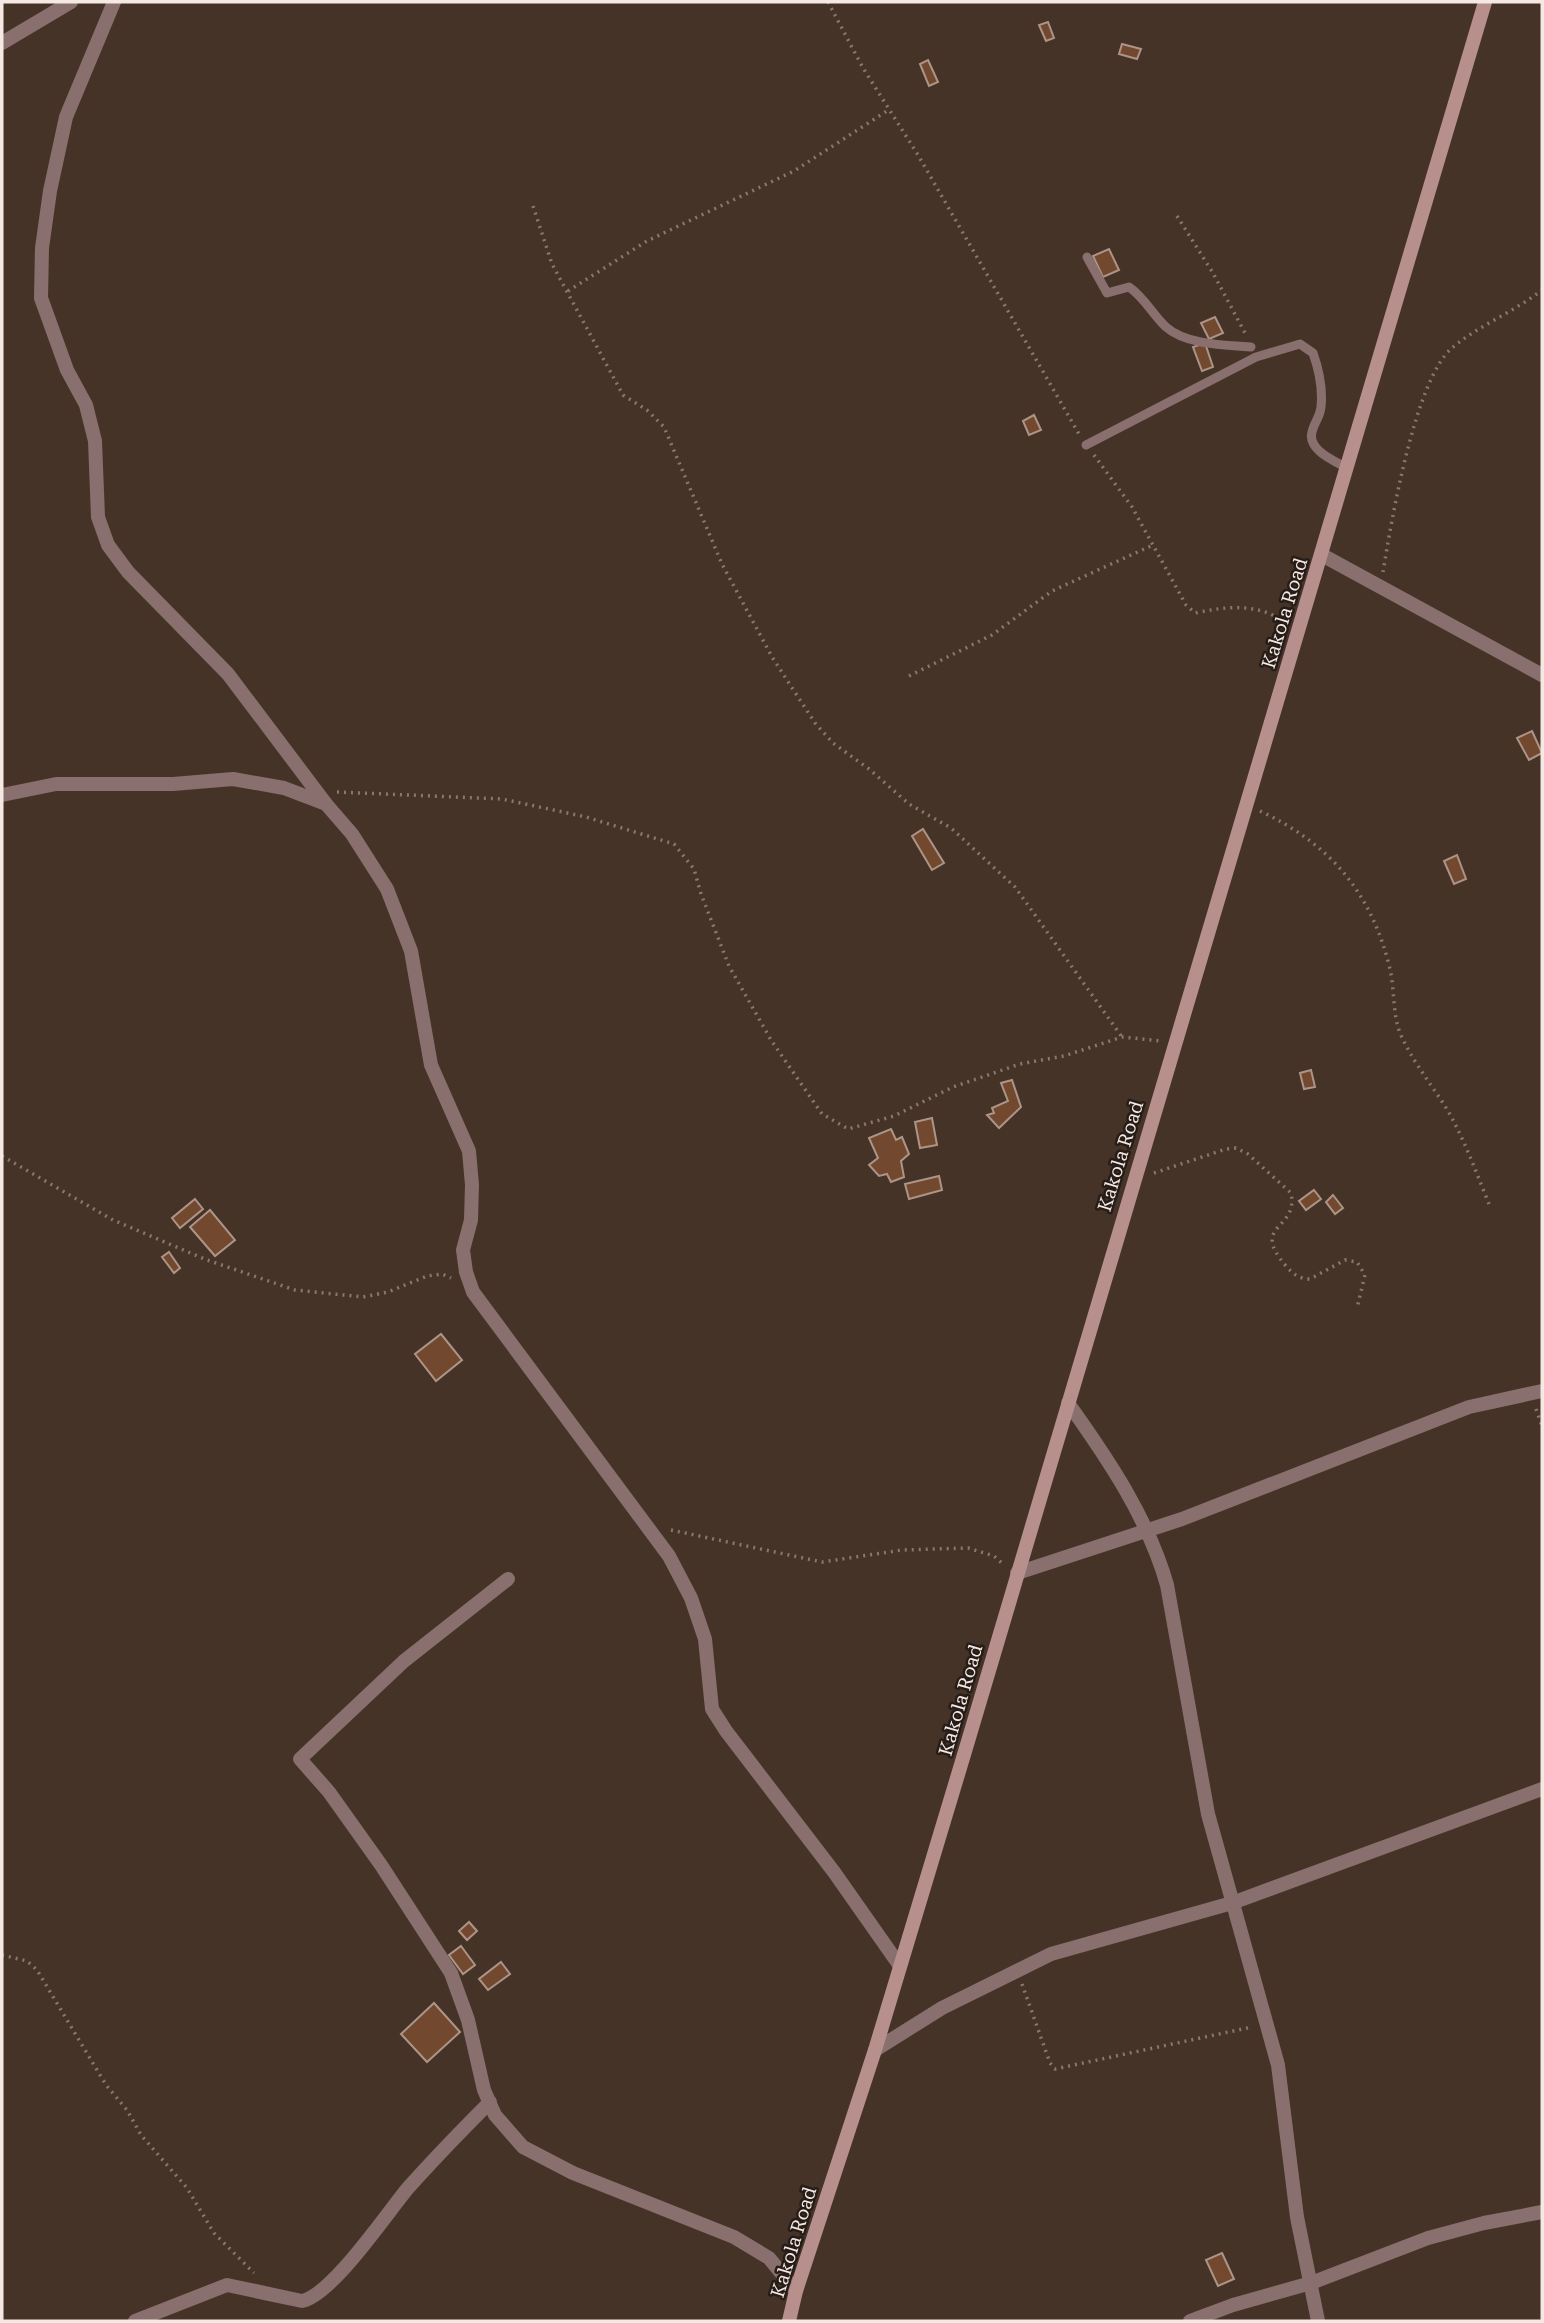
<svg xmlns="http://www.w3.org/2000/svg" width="1544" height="2323" viewBox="0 0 1544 2323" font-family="'Roboto Serif',serif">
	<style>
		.building { fill: #72482e; stroke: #ac9588; stroke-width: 2 }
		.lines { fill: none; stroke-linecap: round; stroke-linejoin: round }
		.path { stroke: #88786e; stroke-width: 3.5; stroke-dasharray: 2 5; stroke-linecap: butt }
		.service { stroke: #89706f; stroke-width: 9 }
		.minor { stroke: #89706f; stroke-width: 14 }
		.secondary { stroke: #b7908d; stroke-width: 14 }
		.labels { text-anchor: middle; stroke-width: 5; stroke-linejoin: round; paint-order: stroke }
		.street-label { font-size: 19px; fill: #f6e9e3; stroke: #261d18 }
	</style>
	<rect width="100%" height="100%" fill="#463328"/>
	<!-- building -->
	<g class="building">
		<path d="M1048,22L1054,38L1046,41L1039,25Z"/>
		<path d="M1122,44L1141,49L1137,59L1119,54Z"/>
		<path d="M928,60L938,82L929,86L920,64Z"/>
		<path d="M1109,249L1119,270L1103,277L1093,256Z"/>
		<path d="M1215,317L1223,333L1209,339L1201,323Z"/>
		<path d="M1205,343L1213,367L1202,371L1193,347Z"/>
		<path d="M1034,415L1041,430L1029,435L1023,421Z"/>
		<path d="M1532,731L1542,753L1529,760L1517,738Z"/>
		<path d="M923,829L944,863L932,870L912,836Z"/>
		<path d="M1457,855L1466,879L1454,884L1444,861Z"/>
		<path d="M1311,1070L1315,1087L1304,1089L1300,1073Z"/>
		<path d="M1012,1080L1021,1107L999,1128L987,1115L994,1113L992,1108L1008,1101L1001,1083Z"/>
		<path d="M932,1118L937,1145L920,1148L915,1122Z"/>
		<path d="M891,1129L896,1140L902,1137L909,1154L901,1161L904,1177L891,1182L887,1174L879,1176L869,1165L878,1158L869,1138Z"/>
		<path d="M939,1176L942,1190L909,1199L905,1184Z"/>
		<path d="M1314,1190L1321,1199L1306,1210L1299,1201Z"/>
		<path d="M1333,1195L1343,1208L1335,1214L1326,1202Z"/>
		<path d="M195,1199L203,1209L180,1228L172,1218Z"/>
		<path d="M210,1210L235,1240L215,1256L190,1227Z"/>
		<path d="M169,1252L180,1268L174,1273L162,1257Z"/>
		<path d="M441,1334L462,1360L436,1381L415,1354Z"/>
		<path d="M469,1922L477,1931L467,1940L459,1931Z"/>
		<path d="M461,1946L475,1965L463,1974L449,1955Z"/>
		<path d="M501,1962L510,1974L488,1990L479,1979Z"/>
		<path d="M434,2003L460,2032L427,2062L401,2034Z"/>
		<path d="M1222,2253L1234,2279L1218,2286L1206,2260Z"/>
	</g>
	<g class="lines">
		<!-- path -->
		<g class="path">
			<path d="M828,2L863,68L918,155L1079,434"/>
			<path d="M533,206L552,264L623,395L647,410L664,427L722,564L772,657L815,723L833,743L869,769L909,804L951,828L1015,887L1122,1037"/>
			<path d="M1177,216L1213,273L1245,333"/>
			<path d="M568,291L647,241L794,171L890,109"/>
			<path d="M1094,455L1132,507L1186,605L1195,613C1228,606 1257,603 1285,622"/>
			<path d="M1383,572C1391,523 1415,379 1452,348C1479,325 1514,312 1542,290"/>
			<path d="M909,676L992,635L1052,591L1153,545"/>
			<path d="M337,792L502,799L586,817L674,844L694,869L701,894L729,966L771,1040L822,1114L848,1129L894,1116L953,1087L1020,1064L1064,1056L1122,1037L1162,1041"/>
			<path d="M1260,811C1328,843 1370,890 1389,965C1395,987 1392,1012 1400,1033C1412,1061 1432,1085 1448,1111C1465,1141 1476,1172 1489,1204"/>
			<path d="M2,1156L113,1220L207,1260L295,1290L363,1297L388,1292L427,1276L442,1274L451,1278"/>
			<path d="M1154,1173L1226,1149L1236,1148L1248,1154L1291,1193C1299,1231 1249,1223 1286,1266C1293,1274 1299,1279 1310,1279L1345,1260L1357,1262L1365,1275L1357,1308"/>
			<path d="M1536,1409L1542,1426"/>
			<path d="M671,1530L822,1562L902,1550L968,1548L994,1556L1004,1565"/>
			<path d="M2,1955L27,1961L37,1970L106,2085L127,2110L141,2135L187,2188L214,2233L254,2273"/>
			<path d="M1022,1984L1050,2063L1055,2069L1252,2027"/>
		</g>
		<!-- service -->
		<g class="service">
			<path d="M1087,257L1107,293L1129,287C1144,297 1153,315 1166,327C1186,345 1226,345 1251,347"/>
			<path d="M1086,445L1256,357L1300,344L1313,353C1319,370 1323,388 1321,407C1320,417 1314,423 1312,432C1307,450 1335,461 1347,468"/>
		</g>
		<!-- minor -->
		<g class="minor">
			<path d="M114,2L66,117L50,191L42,248L41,298L67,370L86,405L95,441L98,517L108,545L128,572L228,674L326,804"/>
			<path d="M2,43L71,2"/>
			<path d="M1322,555L1542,675"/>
			<path d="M2,795L56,784H173L233,779L284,788L326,804L352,834L387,889L411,951L431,1065L469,1151L472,1185L471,1220L463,1250L466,1272L473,1292L669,1556L691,1598L705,1639L712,1709L726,1731L834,1872L900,1966"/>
			<path d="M1068,1403C1108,1459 1148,1518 1167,1585L1208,1814L1278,2065L1297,2217L1318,2321"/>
			<path d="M1017,1573L1182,1519L1469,1407L1542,1391"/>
			<path d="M508,1579L404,1661L300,1759L329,1792L381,1865L451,1973L468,2020L484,2090L495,2115L523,2147L573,2173L734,2237L769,2258L796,2291"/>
			<path d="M875,2050L942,2008L1051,1954L1232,1903L1542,1789"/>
			<path d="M135,2321L227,2285L302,2301C332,2295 387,2213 408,2188C434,2159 462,2130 490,2102"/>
			<path d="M1190,2321L1233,2305L1311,2283L1428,2238L1484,2223L1542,2212"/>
		</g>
		<!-- secondary -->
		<path class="secondary" d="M789,2321L796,2291L875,2050L966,1748L1485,2"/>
	</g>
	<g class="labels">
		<!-- street labels -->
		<g class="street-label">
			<text transform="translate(1284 613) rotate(-73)" y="7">Kakola Road</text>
			<text transform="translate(1120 1156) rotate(-73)" y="7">Kakola Road</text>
			<text transform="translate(960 1700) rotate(-74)" y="7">Kakola Road</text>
			<text transform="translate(793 2242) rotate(-73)" y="7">Kakola Road</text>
		</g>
	</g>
	<!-- border -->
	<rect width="1544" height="2323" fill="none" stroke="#f6e9e3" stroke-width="7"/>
</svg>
